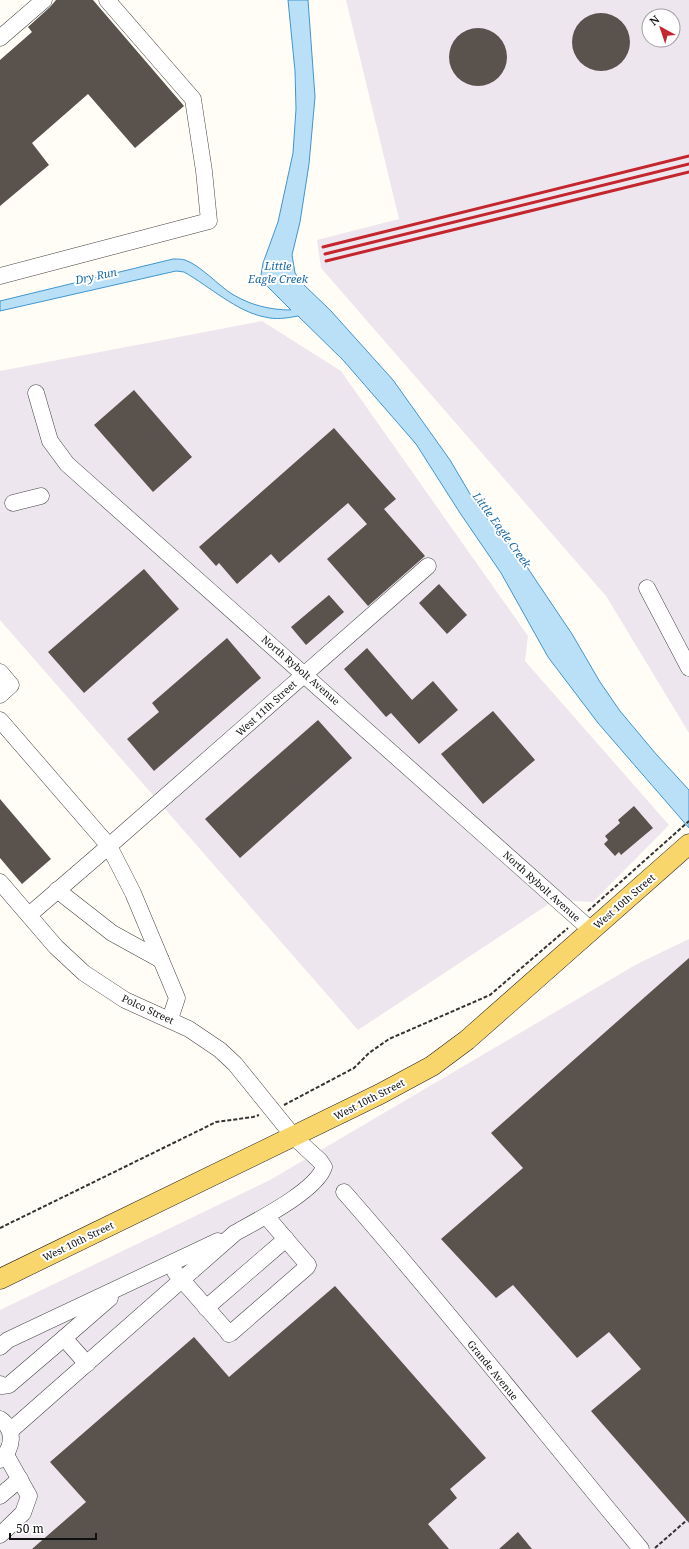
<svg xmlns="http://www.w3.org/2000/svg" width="689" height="1549" viewBox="0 0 689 1549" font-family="'Noto Serif',serif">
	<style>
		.industrial { fill: #eee6ef; fill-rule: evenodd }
		.water { fill: #b9e0f7; stroke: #3f96cf }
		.building { fill: #5a524d }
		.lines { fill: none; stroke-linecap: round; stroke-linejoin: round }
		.minor-casing { stroke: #444; stroke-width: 17 }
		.major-casing { stroke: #222; stroke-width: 21 }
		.path { stroke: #333; stroke-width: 2; stroke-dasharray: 4 2; stroke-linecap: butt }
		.minor { stroke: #fff; stroke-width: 16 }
		.major { stroke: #f9d66b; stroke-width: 20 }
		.rail { stroke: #c4262e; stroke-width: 3 }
		.labels { text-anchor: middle; stroke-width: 4; stroke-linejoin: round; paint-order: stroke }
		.street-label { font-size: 10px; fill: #111; stroke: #fff }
		.water-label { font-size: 11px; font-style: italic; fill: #1768a6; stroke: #fff }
	</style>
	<rect width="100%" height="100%" fill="#fffdf5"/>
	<!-- industrial -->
	<g class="industrial">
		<path d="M346,0H689V733L606,596L321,268L317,240L399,219ZM649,16H673V40H649Z"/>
		<path d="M262,321L341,371L528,636L525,661L669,825L593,902L555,900L358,1030L0,620V371Z"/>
		<path d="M689,939V1549H0V1310L270,1180L637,964Z"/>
	</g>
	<!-- water -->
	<path class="water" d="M288,0H308L315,97L309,164L300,222L292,255L295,273L301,282L331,311L393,380L450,460L473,499L489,521L521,558L537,582L572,634L600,682L620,711L656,754L689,790V828L598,723L548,657L501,573L460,513L416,444L343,360L298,316C287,318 276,320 265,317C237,312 209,286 184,272L176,271L0,311V301L173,259C177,259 182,259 185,260C200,265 219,286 232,294C250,305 270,310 291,310L267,286L261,275L263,263L278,222L293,153L296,109L295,71Z"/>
	<!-- building -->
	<g class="building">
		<path d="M56,0H93L184,106L135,148L88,94L32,143L49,165L0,206V60L32,32L28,27L50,7Z"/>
		<circle cx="601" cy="42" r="29"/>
		<circle cx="478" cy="57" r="29"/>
		<path d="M134,390L192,457L153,492L94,425Z"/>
		<path d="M334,428L396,499L384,509L425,556L368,606L327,559L367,524L348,503L279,563L271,554L237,584L219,563L216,566L199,547Z"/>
		<path d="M144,569L179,609L84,693L48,652Z"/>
		<path d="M439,584L467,615L447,634L419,603Z"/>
		<path d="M329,595L344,612L306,645L291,627Z"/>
		<path d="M227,638L261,678L154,771L127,739L159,712L152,703Z"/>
		<path d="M367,648L412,700L433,681L458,710L419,744L391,713L386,717L344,669Z"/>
		<path d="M493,711L535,760L483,804L441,754Z"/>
		<path d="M318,720L352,758L240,858L205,819Z"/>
		<path d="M0,799L51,859L22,884L0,858Z"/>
		<path d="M634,806L653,828L621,855L619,852L615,856L604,844L608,840L605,836L620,823L618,820Z"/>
		<path d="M689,958V1523L591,1411L641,1369L609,1332L577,1358L513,1285L496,1298L441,1239L523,1168L491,1133Z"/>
		<path d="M335,1286L486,1458L450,1489L457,1498L428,1524L449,1549H32L86,1502L50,1462L194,1337L229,1377Z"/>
		<path d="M518,1532L532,1549H499Z"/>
	</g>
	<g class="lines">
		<defs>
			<g id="minor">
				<path d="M0,38L44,0"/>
				<path d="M0,276L209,221L204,171L193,99L107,0"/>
				<path d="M36,393L50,441L67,464L591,930"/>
				<path d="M13,503L41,496"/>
				<path d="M647,588L689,668"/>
				<path d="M0,672L11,685L0,695"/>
				<path d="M0,720L109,846L428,566"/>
				<path d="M0,882L56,947L84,973L125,1000L189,1029L220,1050L235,1064L294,1137L320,1161L324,1167C316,1191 258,1220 235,1233L10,1431"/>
				<path d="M57,890L112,933L161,960"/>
				<path d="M29,915L109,846L133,893L177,998L170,1019"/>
				<path d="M344,1192C446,1308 542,1430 641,1549"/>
				<path d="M175,1272L227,1331L229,1334L231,1333L307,1267L308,1265L266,1216"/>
				<path d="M206,1308L286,1239"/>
				<path d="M64,1338L110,1298"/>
				<path d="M0,1347L8,1340L218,1241"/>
				<path d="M0,1384L2,1386L9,1385L64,1338L87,1364"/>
				<path d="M0,1419C16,1430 13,1449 0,1460"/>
				<path d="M0,1496L20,1479"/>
				<path d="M0,1535L23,1513L29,1496L6,1455"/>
			</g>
			<path id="major" d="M0,1279L380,1094L432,1066L467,1040L689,844"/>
		</defs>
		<!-- minor casing -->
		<use href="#minor" class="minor-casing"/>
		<!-- major casing -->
		<use href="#major" class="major-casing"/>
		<!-- path -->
		<g class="path">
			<path d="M588,911L689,821"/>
			<path d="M284,1105L354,1068L369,1053L389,1039L490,995L568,928"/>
			<path d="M0,1228L204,1128L216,1122L253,1117L259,1115"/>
			<path d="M655,1548L687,1520"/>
		</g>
		<!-- minor -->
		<use href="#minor" class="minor"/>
		<!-- major -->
		<use href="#major" class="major"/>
		<!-- rail -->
		<g class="rail">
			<path d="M323,247L689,156"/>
			<path d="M325,254L689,164"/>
			<path d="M326,261L689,172"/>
		</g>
	</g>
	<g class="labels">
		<!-- street labels -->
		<g class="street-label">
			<text transform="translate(301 670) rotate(41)" y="4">North Rybolt Avenue</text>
			<text transform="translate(266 708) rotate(-42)" y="4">West 11th Street</text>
			<text transform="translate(542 886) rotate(42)" y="4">North Rybolt Avenue</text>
			<text transform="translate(624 901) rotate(-41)" y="4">West 10th Street</text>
			<text transform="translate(148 1009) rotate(25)" y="4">Polco Street</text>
			<text transform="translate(369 1099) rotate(-27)" y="4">West 10th Street</text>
			<text transform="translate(78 1241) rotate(-26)" y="4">West 10th Street</text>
			<text transform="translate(493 1370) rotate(51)" y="4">Grande Avenue</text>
		</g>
		<!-- water labels -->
		<g class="water-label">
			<text x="278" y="270">Little<tspan x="278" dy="13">Eagle Creek</tspan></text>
			<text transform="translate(96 276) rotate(-12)" y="4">Dry Run</text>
			<text transform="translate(502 530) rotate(54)" y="4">Little Eagle Creek</text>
		</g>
	</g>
	<!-- north arrow -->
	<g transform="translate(661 28) rotate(320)"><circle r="19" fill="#ffffff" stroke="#a0a0a0"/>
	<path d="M0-3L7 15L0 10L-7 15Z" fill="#c4262e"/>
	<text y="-6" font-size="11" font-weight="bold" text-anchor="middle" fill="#111111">N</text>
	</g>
	<!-- scale -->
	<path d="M10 1533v6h86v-6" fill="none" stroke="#111111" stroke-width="2"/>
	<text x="16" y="1533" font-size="12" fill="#111111" stroke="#ffffff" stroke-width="3" paint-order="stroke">50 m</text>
</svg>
